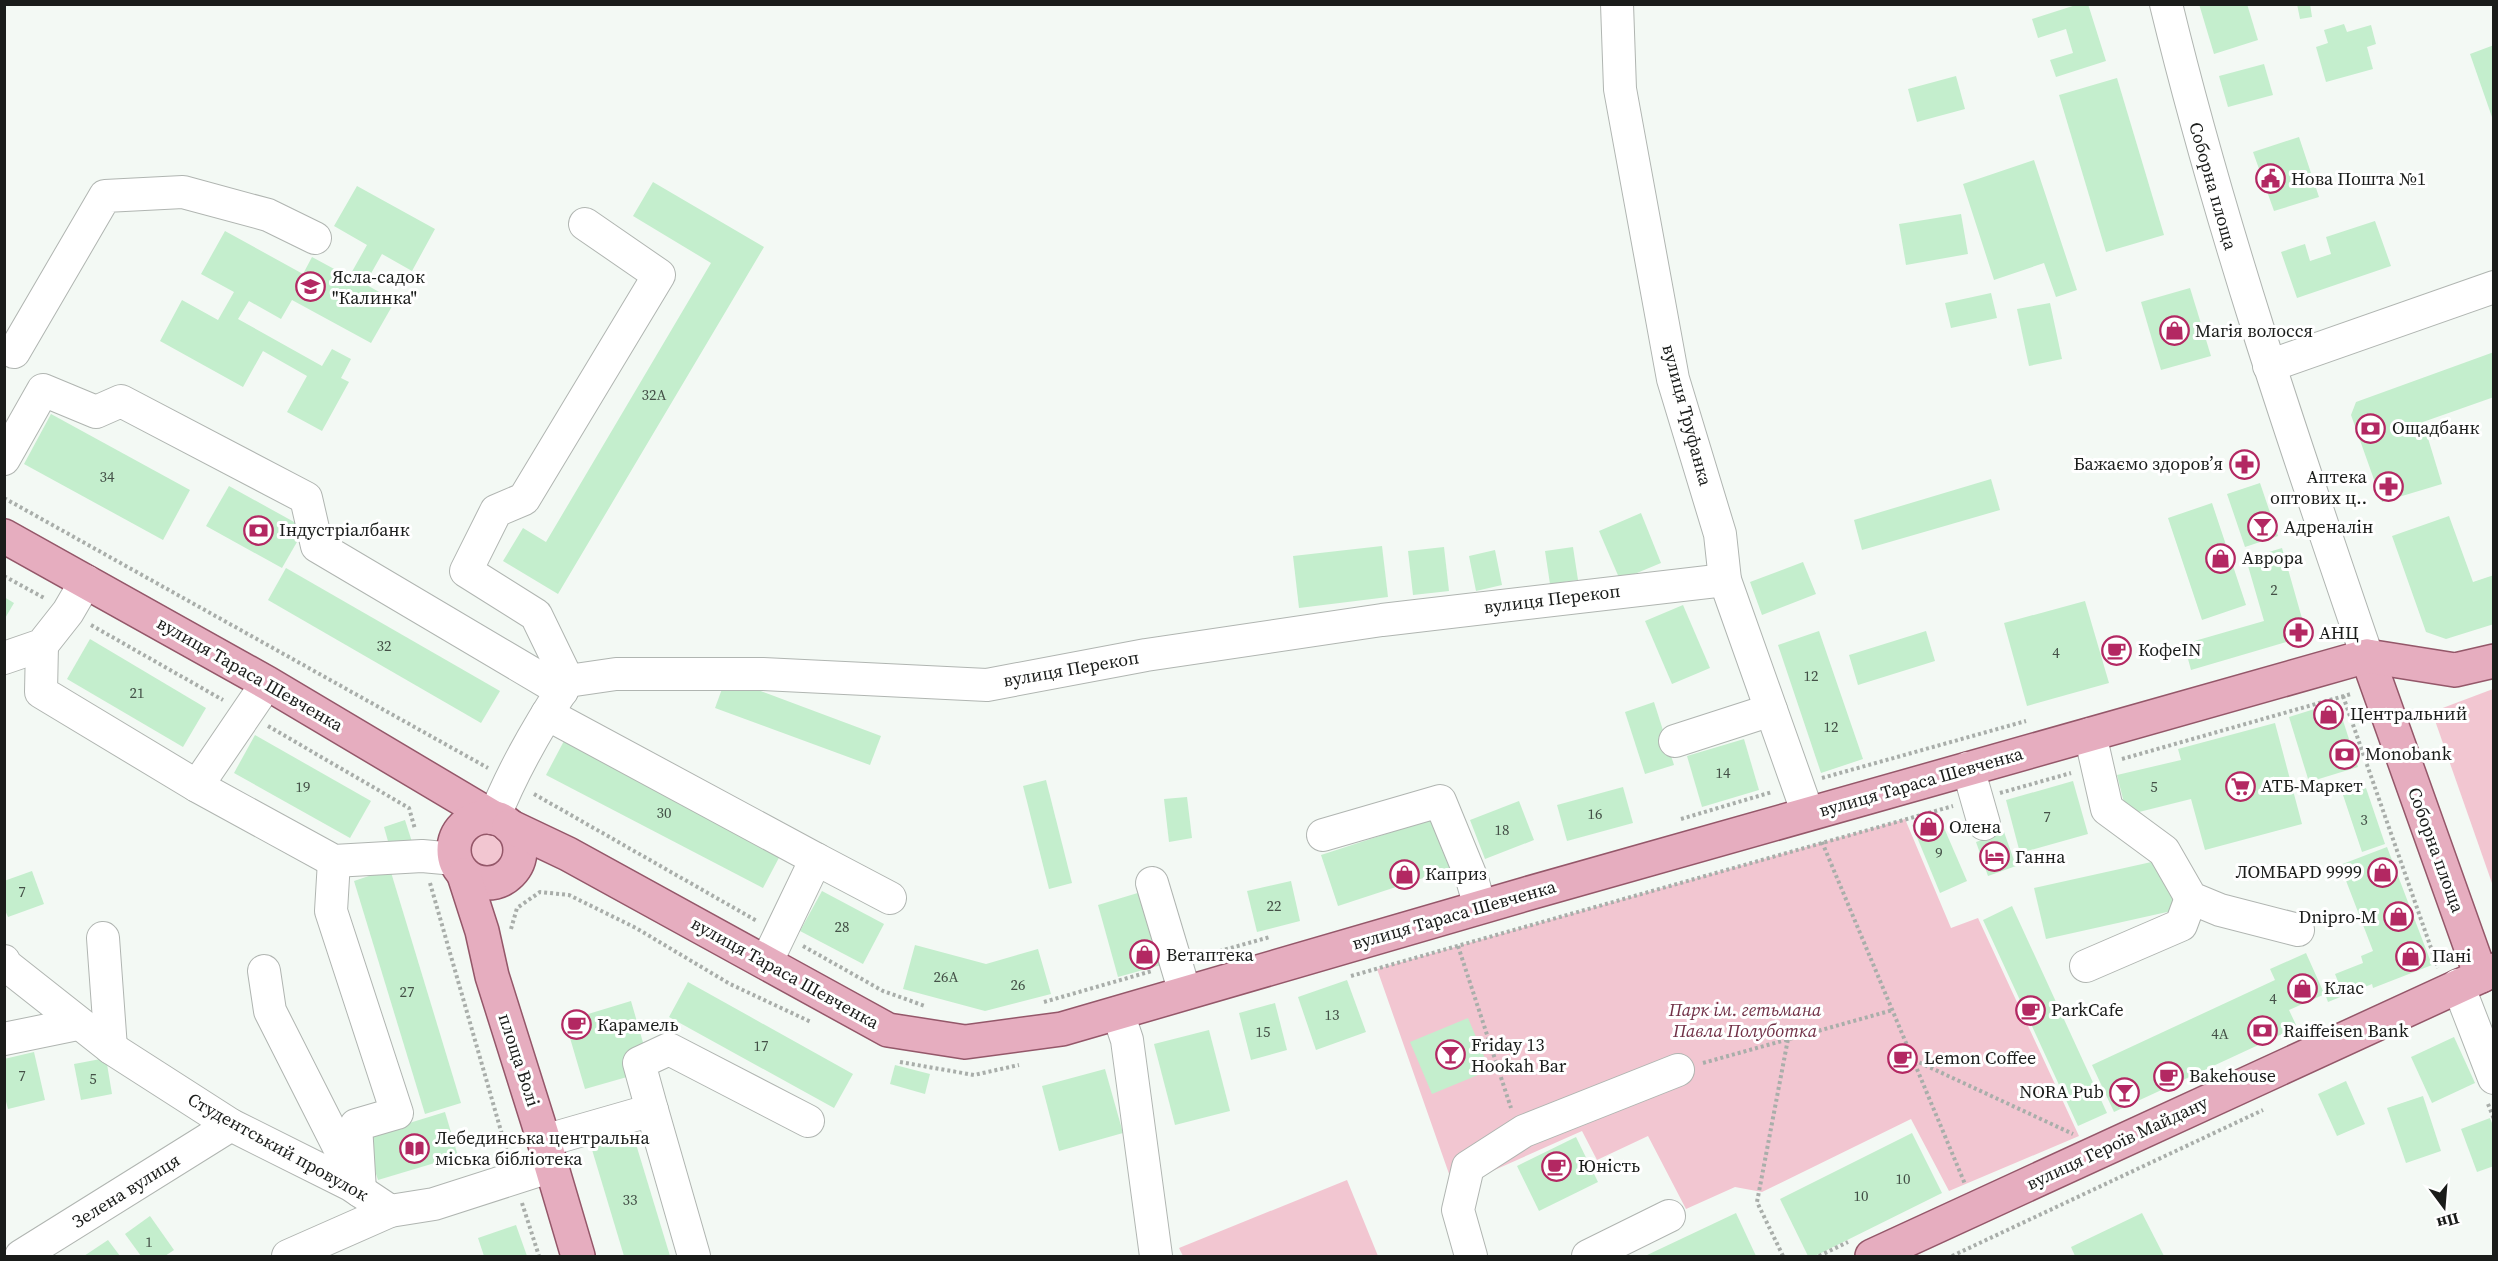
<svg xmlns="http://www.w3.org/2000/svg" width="2498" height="1261" viewBox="0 0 2498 1261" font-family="'Source Serif 4',serif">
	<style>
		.green { fill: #f2c6d1 }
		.building { fill: #c4eecd }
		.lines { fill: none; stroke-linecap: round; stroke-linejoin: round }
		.minor-casing { stroke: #b0b5b1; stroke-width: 34 }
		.major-casing { stroke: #945769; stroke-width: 36 }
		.path { stroke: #a9aeaa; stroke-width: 4; stroke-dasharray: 3 3; stroke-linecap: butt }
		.minor { stroke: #fff; stroke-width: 32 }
		.major { stroke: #e6adbf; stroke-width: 33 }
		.labels { text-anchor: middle; stroke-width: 6; stroke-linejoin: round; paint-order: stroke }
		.number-label { font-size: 15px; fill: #445047 }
		.poi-label { font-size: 18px; fill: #1a1c1a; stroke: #fff; text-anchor: start }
		.street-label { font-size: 18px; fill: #1a1c1a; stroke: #fff }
		.park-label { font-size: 18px; font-style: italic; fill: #703046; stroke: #fff }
	</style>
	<rect width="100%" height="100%" fill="#f3f9f4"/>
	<!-- green -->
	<g class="green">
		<path d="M2493,689V886L2432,712Z"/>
		<path d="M1905,819L1951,928L1978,918L2079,1136L1949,1191L1911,1119L1762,1192L1735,1187L1686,1209L1648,1136L1597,1160L1582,1131L1454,1188L1377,969Z"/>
		<circle cx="486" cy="851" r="17"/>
		<path d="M1347,1180L1378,1256H1183L1179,1248Z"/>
	</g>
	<!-- building -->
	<g class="building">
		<path d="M2079,4H2088L2106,61L2056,77L2050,60L2073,53L2066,29L2038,38L2032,19Z"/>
		<path d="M2199,4H2247L2258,40L2214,54Z"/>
		<path d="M2297,4H2310L2312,17L2300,19Z"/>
		<path d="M2344,24L2347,32L2371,25L2376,44L2367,47L2373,69L2326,82L2316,47L2328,43L2324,30Z"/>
		<path d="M2494,45V120H2493L2470,54Z"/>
		<path d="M2264,64L2273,95L2228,107L2219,76Z"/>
		<path d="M1956,76L1965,109L1917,122L1908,89Z"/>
		<path d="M2117,78L2164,235L2106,252L2059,95Z"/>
		<path d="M2299,137L2319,197L2274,211L2253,152Z"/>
		<path d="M2034,160L2077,290L2056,297L2044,263L1994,280L1963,184Z"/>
		<path d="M653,182L764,247L558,594L503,561L523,528L546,542L711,263L633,216Z"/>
		<path d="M357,186L435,229L412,271L382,254L365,284L395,301L371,343L292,300L281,319L249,301L238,319L322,366L332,349L351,359L341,378L349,382L322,431L287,412L307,376L263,351L243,387L160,341L182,300L218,320L234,292L201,274L225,231L303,274L312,257L349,277L367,245L334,226Z"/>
		<path d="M1961,214L1968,254L1906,265L1899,224Z"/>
		<path d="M2375,221L2391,266L2297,298L2281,252L2305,244L2310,261L2331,254L2326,237Z"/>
		<path d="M2190,288L2211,356L2161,370L2141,302Z"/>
		<path d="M1991,293L1997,318L1951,328L1945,303Z"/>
		<path d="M2050,303L2062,359L2029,366L2017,309Z"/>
		<path d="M2494,352V397L2423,422L2442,484L2382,502L2351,415L2356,402Z"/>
		<path d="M51,414L190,490L163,540L24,464Z"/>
		<path d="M1991,479L2000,510L1862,550L1854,520Z"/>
		<path d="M2260,483L2278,536L2245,547L2227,494Z"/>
		<path d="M229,486L305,528L282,568L206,526Z"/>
		<path d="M2212,503L2246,605L2202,620L2168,518Z"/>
		<path d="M1641,513L1661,563L1620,580L1599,531Z"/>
		<path d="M2449,516L2473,582L2494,575V624L2446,639L2426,632L2392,536Z"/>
		<path d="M1382,546L1388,597L1299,608L1293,556Z"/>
		<path d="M1444,547L1449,591L1413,595L1408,551Z"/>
		<path d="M1573,547L1578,580L1550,584L1545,551Z"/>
		<path d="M2282,548L2307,636L2191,670L2184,644L2264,621L2246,559Z"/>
		<path d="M1495,550L1502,585L1476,591L1469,556Z"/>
		<path d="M1803,562L1816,594L1762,615L1750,582Z"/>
		<path d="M286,568L500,691L481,723L268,600Z"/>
		<path d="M4,597L14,603L4,620Z"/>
		<path d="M2085,601L2109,683L2027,706L2004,623Z"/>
		<path d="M1683,605L1710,668L1672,684L1645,621Z"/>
		<path d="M1819,631L1863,759L1821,773L1778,645Z"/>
		<path d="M1926,631L1935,661L1858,685L1849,655Z"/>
		<path d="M90,639L206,708L183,747L67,679Z"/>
		<path d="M726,678L881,736L870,765L715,708Z"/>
		<path d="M1654,702L1674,765L1645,774L1625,712Z"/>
		<path d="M2337,702L2358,767L2309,782L2289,717Z"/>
		<path d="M2275,723L2302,824L2205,850L2191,799L2127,815L2117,775L2181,760L2178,749Z"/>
		<path d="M255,735L371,801L350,838L234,773Z"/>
		<path d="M565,739L782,852L763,888L546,775Z"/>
		<path d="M1744,739L1759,790L1702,807L1687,756Z"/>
		<path d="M1046,780L1072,883L1049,889L1023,786Z"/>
		<path d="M2073,781L2088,834L2020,853L2006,800Z"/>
		<path d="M1623,787L1633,823L1567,841L1557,805Z"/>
		<path d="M2366,788L2385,844L2362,852L2343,795Z"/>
		<path d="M1187,797L1192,838L1169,842L1164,799Z"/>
		<path d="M1519,801L1534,840L1485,859L1470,820Z"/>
		<path d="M1938,814L1967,881L1940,893L1912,825Z"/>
		<path d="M1435,818L1451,869L1338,906L1321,855Z"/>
		<path d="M405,820L413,845L391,852L384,827Z"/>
		<path d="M2004,832L2016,866L1988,876L1976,842Z"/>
		<path d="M2387,847L2432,965L2373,988L2372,984L2328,1002L2325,994L2289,1010L2297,1027L2114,1112L2092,1065L2275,980L2270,969L2306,953L2323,991L2339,984L2335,974L2363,963L2361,956L2373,951L2340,865Z"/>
		<path d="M2165,859L2176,910L2046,939L2034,888Z"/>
		<path d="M390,869L461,1103L425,1114L354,881Z"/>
		<path d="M32,871L44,904L8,917L4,908V881Z"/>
		<path d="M1291,881L1300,921L1257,932L1247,891Z"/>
		<path d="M822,891L884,924L863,964L800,931Z"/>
		<path d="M1141,892L1161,965L1118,977L1098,905Z"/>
		<path d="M2012,906L2107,1113L2078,1126L1983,920Z"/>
		<path d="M915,945L986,964L1038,949L1051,994L985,1011L903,989Z"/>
		<path d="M1347,980L1366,1032L1316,1050L1298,997Z"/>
		<path d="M688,982L853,1074L834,1108L669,1017Z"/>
		<path d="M631,1001L644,1046L626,1052L634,1075L585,1089L565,1021Z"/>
		<path d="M1275,1003L1287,1050L1251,1060L1239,1013Z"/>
		<path d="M1468,1018L1490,1070L1432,1094L1410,1042Z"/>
		<path d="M1209,1030L1230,1111L1175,1125L1154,1044Z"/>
		<path d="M2454,1037L2475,1083L2432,1103L2411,1057Z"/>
		<path d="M34,1052L45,1100L8,1109L4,1094V1059Z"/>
		<path d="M106,1058L112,1094L81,1100L74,1064Z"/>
		<path d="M895,1065L930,1074L925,1094L890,1084Z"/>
		<path d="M1105,1069L1123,1133L1059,1151L1042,1086Z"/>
		<path d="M2346,1081L2365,1124L2337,1136L2318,1094Z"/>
		<path d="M2423,1096L2441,1151L2406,1163L2387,1108Z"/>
		<path d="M445,1112L458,1156L378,1180L364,1137Z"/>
		<path d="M2490,1118L2494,1128V1166L2477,1172L2461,1129Z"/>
		<path d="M632,1131L670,1256H624L590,1143Z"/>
		<path d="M1912,1133L1942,1193L1815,1256H1808L1780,1199Z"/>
		<path d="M1576,1137L1598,1182L1539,1211L1517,1166Z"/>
		<path d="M1736,1213L1756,1256H1645Z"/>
		<path d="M2142,1213L2164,1256H2075L2071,1247Z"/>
		<path d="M150,1216L174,1250L165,1256H141L125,1234Z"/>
		<path d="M516,1225L527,1256H484L478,1238Z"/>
		<path d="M108,1240L120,1256H84Z"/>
	</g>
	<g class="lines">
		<defs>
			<g id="minor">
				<path d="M1617,4L1620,89L1673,379L1720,534L1725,580L1808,814"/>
				<path d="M2166,4C2220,226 2293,440 2367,656"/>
				<path d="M14,352L105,196L183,192L268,215L315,238"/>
				<path d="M2269,366L2494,287"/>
				<path d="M4,459L43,390L96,412L121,401L306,498L317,546L562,691"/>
				<path d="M42,645L41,692L197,786L334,861L422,856L455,859"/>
				<path d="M4,658L42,645L68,612L86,581"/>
				<path d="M568,681L536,615L466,571L496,511L524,499L659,275L585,224"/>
				<path d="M547,714L816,859"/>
				<path d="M2090,734L2107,809L2164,851L2191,898L2220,910L2298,930"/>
				<path d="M1675,741L1771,710"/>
				<path d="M1968,768L1984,824"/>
				<path d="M197,786L267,683"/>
				<path d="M494,818C513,769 539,725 568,681L616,674H763L987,685L1146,655L1382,620L1725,580"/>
				<path d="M1323,835L1440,801L1472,879L1480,907"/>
				<path d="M334,861L331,911L397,1113L356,1125L360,1191"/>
				<path d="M1152,883L1185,993"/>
				<path d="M103,938L111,1048"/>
				<path d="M4,961L6,965L111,1048L231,1125L351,1185L390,1211L434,1204L552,1166"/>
				<path d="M766,963L816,859L890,898"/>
				<path d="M2086,966L2181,925L2191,898"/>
				<path d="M264,971L270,1011L355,1179"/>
				<path d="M2458,985L2494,1078"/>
				<path d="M1118,1013L1127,1040L1156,1256"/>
				<path d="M4,1039L77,1024"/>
				<path d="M652,1110L694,1256"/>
				<path d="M544,1141L652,1110L639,1063L669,1049L808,1121"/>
				<path d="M21,1256L231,1125"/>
				<path d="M288,1256L390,1211"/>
				<path d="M1471,1256L1458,1210L1468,1167L1524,1131L1678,1070"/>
				<path d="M1588,1256L1669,1216"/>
			</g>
			<g id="major">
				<path d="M4,536L267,683L494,818"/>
				<path d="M2367,656L2481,976"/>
				<circle cx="487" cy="850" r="33"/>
				<path d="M509,826L568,854L888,1030L965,1042L1062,1029L1526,894L2367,656L2455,670L2494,661"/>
				<path d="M464,875L482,931L492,976L544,1141L578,1256"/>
				<path d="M1872,1256L2494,970"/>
			</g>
		</defs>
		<!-- minor casing -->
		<use href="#minor" class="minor-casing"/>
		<!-- major casing -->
		<use href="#major" class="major-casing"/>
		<!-- path -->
		<g class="path">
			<path d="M4,498L488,768"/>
			<path d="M4,576L46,599"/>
			<path d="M91,625L223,700"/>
			<path d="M2343,696L2438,968"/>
			<path d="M268,726L409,808L415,829"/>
			<path d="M2122,759L2351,694"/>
			<path d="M1822,778L2026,721"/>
			<path d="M2000,793L2071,773"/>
			<path d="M534,794L757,921"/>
			<path d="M1681,819L1772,792"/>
			<path d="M1822,842L1965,1184"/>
			<path d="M430,883L507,1152"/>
			<path d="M511,929L517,908L540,892L569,895L636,928L730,984L811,1022"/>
			<path d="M803,946L883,991L925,1006"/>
			<path d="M1458,946L1511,1108"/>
			<path d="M1202,956L1270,937"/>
			<path d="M1351,976L1953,806"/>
			<path d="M1044,1002L1152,971"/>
			<path d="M1914,1060L2073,1134"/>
			<path d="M900,1062L974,1075L1019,1065"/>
			<path d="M1703,1063L1893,1010"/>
			<path d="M2488,1104L2494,1119"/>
			<path d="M522,1203L539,1256"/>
			<path d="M1783,1256L1757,1202L1788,1039"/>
			<path d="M1819,1256L1848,1242"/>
			<path d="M1952,1256L2263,1110"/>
		</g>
		<!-- minor -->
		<use href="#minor" class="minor"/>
		<!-- major -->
		<use href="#major" class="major"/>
	</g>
	<!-- icons -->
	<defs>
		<symbol id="civic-ring" viewBox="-11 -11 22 22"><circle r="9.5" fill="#fff" stroke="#b32862" stroke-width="1.5"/><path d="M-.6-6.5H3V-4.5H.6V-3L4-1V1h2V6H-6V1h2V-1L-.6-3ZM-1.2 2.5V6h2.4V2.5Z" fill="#b32862"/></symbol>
		<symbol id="school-ring" viewBox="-11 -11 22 22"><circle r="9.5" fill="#fff" stroke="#b32862" stroke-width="1.5"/><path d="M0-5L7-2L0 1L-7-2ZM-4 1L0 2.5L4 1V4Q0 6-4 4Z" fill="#b32862"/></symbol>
		<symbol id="shop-ring" viewBox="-11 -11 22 22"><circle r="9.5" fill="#fff" stroke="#b32862" stroke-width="1.5"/><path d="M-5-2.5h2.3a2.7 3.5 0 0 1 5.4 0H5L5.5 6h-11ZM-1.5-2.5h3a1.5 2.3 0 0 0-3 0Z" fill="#b32862"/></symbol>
		<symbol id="bank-ring" viewBox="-11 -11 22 22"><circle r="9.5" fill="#fff" stroke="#b32862" stroke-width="1.5"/><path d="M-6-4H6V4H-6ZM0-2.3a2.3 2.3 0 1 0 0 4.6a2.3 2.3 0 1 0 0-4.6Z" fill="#b32862"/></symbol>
		<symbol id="pharmacy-ring" viewBox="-11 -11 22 22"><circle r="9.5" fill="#fff" stroke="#b32862" stroke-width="1.5"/><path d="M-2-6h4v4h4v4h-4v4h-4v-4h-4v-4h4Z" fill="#b32862"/></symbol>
		<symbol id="bar-ring" viewBox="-11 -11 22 22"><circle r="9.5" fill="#fff" stroke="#b32862" stroke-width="1.5"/><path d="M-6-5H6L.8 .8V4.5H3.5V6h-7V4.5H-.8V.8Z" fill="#b32862"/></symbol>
		<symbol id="cafe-ring" viewBox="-11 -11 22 22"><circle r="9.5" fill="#fff" stroke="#b32862" stroke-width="1.5"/><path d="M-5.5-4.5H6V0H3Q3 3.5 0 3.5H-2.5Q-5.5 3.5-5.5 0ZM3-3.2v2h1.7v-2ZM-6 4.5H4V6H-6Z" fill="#b32862"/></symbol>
		<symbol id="supermarket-ring" viewBox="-11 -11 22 22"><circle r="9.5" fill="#fff" stroke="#b32862" stroke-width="1.5"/><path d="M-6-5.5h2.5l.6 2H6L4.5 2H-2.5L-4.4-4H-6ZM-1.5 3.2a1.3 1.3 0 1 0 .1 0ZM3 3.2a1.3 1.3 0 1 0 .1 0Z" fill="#b32862"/></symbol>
		<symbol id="hotel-ring" viewBox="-11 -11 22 22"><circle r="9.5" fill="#fff" stroke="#b32862" stroke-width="1.5"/><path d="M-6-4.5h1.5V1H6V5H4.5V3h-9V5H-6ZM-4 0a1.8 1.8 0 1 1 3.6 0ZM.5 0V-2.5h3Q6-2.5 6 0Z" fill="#b32862"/></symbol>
		<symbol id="library-ring" viewBox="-11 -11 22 22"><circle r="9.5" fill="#fff" stroke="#b32862" stroke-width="1.5"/><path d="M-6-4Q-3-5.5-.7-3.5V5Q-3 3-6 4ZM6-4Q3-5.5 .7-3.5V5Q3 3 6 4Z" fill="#b32862"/></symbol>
	</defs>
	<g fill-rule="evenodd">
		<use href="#civic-ring" x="2254" y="162" width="33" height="33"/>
		<use href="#school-ring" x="294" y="270" width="33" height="33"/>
		<use href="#shop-ring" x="2158" y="314" width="33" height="33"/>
		<use href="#bank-ring" x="2354" y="412" width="33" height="33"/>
		<use href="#pharmacy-ring" x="2228" y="448" width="33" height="33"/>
		<use href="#pharmacy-ring" x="2372" y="470" width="33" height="33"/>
		<use href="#bar-ring" x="2246" y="510" width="33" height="33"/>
		<use href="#bank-ring" x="242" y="514" width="33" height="33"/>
		<use href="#shop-ring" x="2204" y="542" width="33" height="33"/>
		<use href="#pharmacy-ring" x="2282" y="616" width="33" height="33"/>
		<use href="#cafe-ring" x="2100" y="634" width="33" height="33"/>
		<use href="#shop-ring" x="2312" y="698" width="33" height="33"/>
		<use href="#bank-ring" x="2328" y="738" width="33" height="33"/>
		<use href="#supermarket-ring" x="2224" y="770" width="33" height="33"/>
		<use href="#shop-ring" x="1912" y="810" width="33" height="33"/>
		<use href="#hotel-ring" x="1978" y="840" width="33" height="33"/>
		<use href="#shop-ring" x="2366" y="856" width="33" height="33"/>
		<use href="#shop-ring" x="1388" y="858" width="33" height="33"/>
		<use href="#shop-ring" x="2382" y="900" width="33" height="33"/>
		<use href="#shop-ring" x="1128" y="938" width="33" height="33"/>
		<use href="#shop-ring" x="2394" y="940" width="33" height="33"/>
		<use href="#shop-ring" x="2286" y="972" width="33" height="33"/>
		<use href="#cafe-ring" x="2014" y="994" width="33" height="33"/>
		<use href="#cafe-ring" x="560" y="1008" width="33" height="33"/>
		<use href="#bank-ring" x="2246" y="1014" width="33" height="33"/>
		<use href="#bar-ring" x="1434" y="1038" width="33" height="33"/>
		<use href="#cafe-ring" x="1886" y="1042" width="33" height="33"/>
		<use href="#cafe-ring" x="2152" y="1060" width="33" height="33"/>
		<use href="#bar-ring" x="2108" y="1076" width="33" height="33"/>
		<use href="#library-ring" x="398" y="1132" width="33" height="33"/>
		<use href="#cafe-ring" x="1540" y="1150" width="33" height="33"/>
	</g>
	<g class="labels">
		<!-- number labels -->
		<g class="number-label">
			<text x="654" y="400">32А</text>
			<text x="107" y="482">34</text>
			<text x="2274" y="595">2</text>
			<text x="384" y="651">32</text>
			<text x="2056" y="658">4</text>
			<text x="1811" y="681">12</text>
			<text x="137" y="698">21</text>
			<text x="1831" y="732">12</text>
			<text x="1723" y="778">14</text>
			<text x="303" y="792">19</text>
			<text x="2154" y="792">5</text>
			<text x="664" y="818">30</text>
			<text x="1595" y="819">16</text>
			<text x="2047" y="822">7</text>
			<text x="2364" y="825">3</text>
			<text x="1502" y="835">18</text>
			<text x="1939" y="858">9</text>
			<text x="22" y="897">7</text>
			<text x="1274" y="911">22</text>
			<text x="842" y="932">28</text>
			<text x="946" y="982">26А</text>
			<text x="1018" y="990">26</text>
			<text x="407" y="997">27</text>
			<text x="2273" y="1004">4</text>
			<text x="1332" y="1020">13</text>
			<text x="1263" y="1037">15</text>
			<text x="2220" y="1039">4А</text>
			<text x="761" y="1051">17</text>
			<text x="22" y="1081">7</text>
			<text x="93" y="1084">5</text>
			<text x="1903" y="1184">10</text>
			<text x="1861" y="1201">10</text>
			<text x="630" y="1205">33</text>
			<text x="149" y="1247">1</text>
		</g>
		<!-- poi labels -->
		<g class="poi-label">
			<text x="2291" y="185">Нова Пошта №1</text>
			<text x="332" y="283">Ясла-садок<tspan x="332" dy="21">"Калинка"</tspan></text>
			<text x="2195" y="337">Магія волосся</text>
			<text x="2392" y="434">Ощадбанк</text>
			<text x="2223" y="470" text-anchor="end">Бажаємо здоровʼя</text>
			<text x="2367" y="483" text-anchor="end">Аптека<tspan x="2367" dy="21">оптових ц‥</tspan></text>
			<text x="2284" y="533">Адреналін</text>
			<text x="279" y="536">Індустріалбанк</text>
			<text x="2242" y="564">Аврора</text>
			<text x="2319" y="639">АНЦ</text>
			<text x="2138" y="656">КофеIN</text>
			<text x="2350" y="720">Центральний</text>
			<text x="2365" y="760">Monobank</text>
			<text x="2261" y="792">АТБ-Маркет</text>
			<text x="1949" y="833">Олена</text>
			<text x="2015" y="863">Ганна</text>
			<text x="2362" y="878" text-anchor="end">ЛОМБАРD 9999</text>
			<text x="1425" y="880">Каприз</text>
			<text x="2377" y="923" text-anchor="end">Dnipro-M</text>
			<text x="1166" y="961">Ветаптека</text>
			<text x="2432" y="962">Пані</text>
			<text x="2324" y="994">Клас</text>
			<text x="2051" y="1016">ParkCafe</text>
			<text x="597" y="1031">Карамель</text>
			<text x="2283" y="1037">Raiffeisen Bank</text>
			<text x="1471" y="1051">Friday 13<tspan x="1471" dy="21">Hookah Bar</tspan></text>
			<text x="1924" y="1064">Lemon Coffee</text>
			<text x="2189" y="1082">Bakehouse</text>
			<text x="2104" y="1098" text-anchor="end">NORA Pub</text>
			<text x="435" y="1144">Лебединська центральна<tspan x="435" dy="21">міська бібліотека</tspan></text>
			<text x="1578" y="1172">Юність</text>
		</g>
		<!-- street labels -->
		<g class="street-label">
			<text transform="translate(2213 186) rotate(74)" y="6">Соборна площа</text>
			<text transform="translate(1687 415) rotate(75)" y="6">вулиця Труфанка</text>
			<text transform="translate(1552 599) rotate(-7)" y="6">вулиця Перекоп</text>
			<text transform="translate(1071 669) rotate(-10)" y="6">вулиця Перекоп</text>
			<text transform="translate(250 674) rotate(30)" y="6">вулиця Тараса Шевченка</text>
			<text transform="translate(1921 782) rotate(-16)" y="6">вулиця Тараса Шевченка</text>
			<text transform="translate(2436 850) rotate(70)" y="6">Соборна площа</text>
			<text transform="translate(1454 915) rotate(-16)" y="6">вулиця Тараса Шевченка</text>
			<text transform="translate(785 973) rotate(29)" y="6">вулиця Тараса Шевченка</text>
			<text transform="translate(519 1060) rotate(72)" y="6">площа Волі</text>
			<text transform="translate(2117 1143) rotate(-25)" y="6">вулиця Героїв Майдану</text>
			<text transform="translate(278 1147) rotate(29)" y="6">Студентський провулок</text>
			<text transform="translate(126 1191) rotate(-32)" y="6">Зелена вулиця</text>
		</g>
		<!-- park labels -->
		<g class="park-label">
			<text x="1745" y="1016">Парк ім. гетьмана<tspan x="1745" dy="21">Павла Полуботка</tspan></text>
		</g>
	</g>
	<!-- border -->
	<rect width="2498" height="1261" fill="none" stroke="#1a1c1a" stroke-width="12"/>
	<!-- north arrow -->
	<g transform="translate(2444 1207) rotate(164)" stroke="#ffffff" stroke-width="4.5" paint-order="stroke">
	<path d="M0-4.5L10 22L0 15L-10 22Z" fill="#1a1c1a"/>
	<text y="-9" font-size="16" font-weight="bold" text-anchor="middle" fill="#1a1c1a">Пн</text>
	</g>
</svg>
